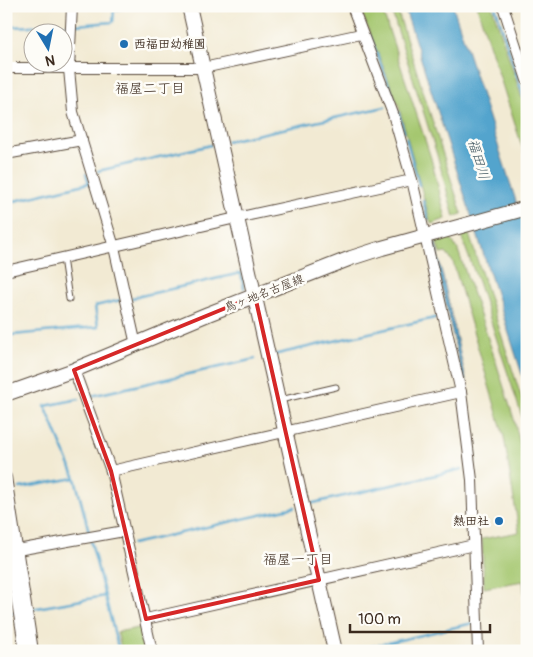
<svg xmlns="http://www.w3.org/2000/svg" width="533" height="657" viewBox="0 0 533 657" font-family="Pangolin,'Klee One',sans-serif">
	<style>
		.green { fill: #a5c770; stroke: #707847 }
		.water { fill: #53a4cd; stroke: #476776 }
		.lines { fill: none; stroke-linecap: round; stroke-linejoin: round }
		.stream { stroke: #53a4cd; stroke-width: 2.5 }
		.lane-casing { stroke: #564739; stroke-width: 7 }
		.street-casing { stroke: #564739; stroke-width: 12 }
		.secondary-casing { stroke: #564739; stroke-width: 16 }
		.lane { stroke: #fff; stroke-width: 5 }
		.street { stroke: #fff; stroke-width: 10 }
		.secondary { stroke: #fff; stroke-width: 14 }
		.marked { fill: none; stroke: #d62828; stroke-width: 4; stroke-linejoin: round }
		.poi-dot { fill: #1f6fb2; stroke: #fdfcf7; stroke-width: 2 }
		.labels { text-anchor: middle; stroke-width: 5; stroke-linejoin: round; paint-order: stroke }
		.poi-label { font-size: 12px; font-weight: bold; fill: #3b2a1e; stroke: #fdfcf7; text-anchor: start }
		.street-label { font-size: 12px; fill: #3b2a1e; stroke: #fdfcf7 }
		.neighbourhood-label { font-size: 14px; fill: #3b2a1e; stroke: #fdfcf7 }
		.water-label { font-size: 14px; font-style: italic; fill: #455b64; stroke: #fdfcf7 }
	</style>
	<rect width="100%" height="100%" fill="#fdfcf7"/>
	<filter id="ink" filterUnits="userSpaceOnUse"><feTurbulence type="fractalNoise" baseFrequency=".02" numOctaves="2"/><feDisplacementMap in="SourceGraphic" scale="10" xChannelSelector="R" yChannelSelector="G"/><feConvolveMatrix kernelMatrix="1 2 1 2 8 2 1 2 1" color-interpolation-filters="sRGB"/></filter>
	<filter id="wash" filterUnits="userSpaceOnUse"><feTurbulence type="fractalNoise" baseFrequency=".0096" numOctaves="4" result="noise"/><feDisplacementMap in="SourceGraphic" scale="20" xChannelSelector="R" yChannelSelector="G"/><feGaussianBlur stdDeviation="1.12" result="paint"/><feColorMatrix in="noise" values="0 0 0 0 0 0 0 0 0 0 0 0 0 0 0 0 0 1.4 0 .05"/><feComposite in="paint" operator="in"/></filter>
	<g filter="url(#wash)">
		<rect width="100%" height="100%" fill="#f2ead3"/>
		<!-- green -->
		<g class="green">
			<path d="M359,6H381L431,158L446,219L431,224L398,104Z"/>
			<path d="M390,6H396L462,214L454,217L437,155Z"/>
			<path d="M477,6H492L527,114V162Z"/>
			<path d="M468,231L527,415V436L524,423L478,282L460,233Z"/>
			<path d="M449,236L458,250L496,362L514,419L525,465L527,618L523,581L484,588L482,539L519,532L504,437L453,262L446,253L440,254L436,239Z"/>
			<path d="M143,627L148,651H122L117,632Z"/>
		</g>
		<!-- water -->
		<g class="water">
			<path d="M404,6H453L527,235V390Z"/>
			<path d="M435,242L466,380H463L432,243Z"/>
		</g>
		<g class="lines">
			<!-- stream -->
			<g class="stream">
				<path d="M495,6L527,107"/>
				<path d="M75,25L113,22L114,10L132,6"/>
				<path d="M6,27L66,25"/>
				<path d="M370,36L394,99"/>
				<path d="M398,112L404,132"/>
				<path d="M406,138L419,185"/>
				<path d="M227,141L385,107"/>
				<path d="M98,171L211,145"/>
				<path d="M423,201L428,219"/>
				<path d="M6,203L89,183L86,174"/>
				<path d="M132,298L241,273L244,288"/>
				<path d="M12,335L98,327L95,306L121,300"/>
				<path d="M273,355L439,317"/>
				<path d="M91,396L255,359"/>
				<path d="M79,399L45,406L75,478L89,532"/>
				<path d="M20,488L75,478"/>
				<path d="M309,504L462,469"/>
				<path d="M91,542L119,651"/>
				<path d="M132,544L295,507"/>
				<path d="M31,609L105,596"/>
				<path d="M6,614L15,612"/>
				<path d="M353,651L473,623"/>
			</g>
		</g>
	</g>
	<g filter="url(#ink)">
		<g class="lines">
			<defs>
				<g id="lane">
					<path d="M63,258L69,299"/>
					<path d="M280,400L336,387"/>
				</g>
				<g id="street">
					<path d="M72,6L69,69L73,112L114,247L136,345"/>
					<path d="M352,6L393,114L412,180L461,392L472,480L478,651"/>
					<path d="M503,6L527,80"/>
					<path d="M6,68H203L361,34"/>
					<path d="M6,154L82,140"/>
					<path d="M6,271L236,218L412,180"/>
					<path d="M74,370L111,471L152,651"/>
					<path d="M111,471L461,392"/>
					<path d="M6,477L33,651"/>
					<path d="M6,534L25,651"/>
					<path d="M6,552L124,531"/>
					<path d="M146,619L474,545"/>
				</g>
				<g id="secondary">
					<path d="M189,6L335,651"/>
					<path d="M6,394L74,370L208,314L351,258L382,248L527,208"/>
				</g>
			</defs>
			<!-- lane casing -->
			<use href="#lane" class="lane-casing"/>
			<!-- street casing -->
			<use href="#street" class="street-casing"/>
			<!-- secondary casing -->
			<use href="#secondary" class="secondary-casing"/>
			<!-- lane -->
			<use href="#lane" class="lane"/>
			<!-- street -->
			<use href="#street" class="street"/>
			<!-- secondary -->
			<use href="#secondary" class="secondary"/>
		</g>
	</g>
	<!-- marked area -->
	<path class="marked" d="M255,296L319,580L146,619L111,471L74,370Z"/>
	<!-- markers -->
	<g class="poi-dot">
		<circle cx="124" cy="44" r="5"/>
		<circle cx="499" cy="521" r="5"/>
	</g>
	<g class="labels">
		<!-- poi labels -->
		<g class="poi-label">
			<text x="134" y="48">西福田幼稚園</text>
			<text x="489" y="525" text-anchor="end">熱田社</text>
		</g>
		<!-- street labels -->
		<g class="street-label">
			<text transform="translate(264 293) rotate(-21)" y="4">鳥ヶ地名古屋線</text>
		</g>
		<!-- neighbourhood labels -->
		<g class="neighbourhood-label">
			<text x="150" y="93">福屋二丁目</text>
			<text x="298" y="564">福屋一丁目</text>
		</g>
		<!-- water labels -->
		<g class="water-label">
			<text transform="translate(479 159) rotate(73)" y="5">福田川</text>
		</g>
	</g>
	<!-- margin -->
	<rect width="533" height="657" fill="none" stroke="#fdfcf7" stroke-width="25"/>
	<!-- north arrow -->
	<g transform="translate(48 48) rotate(170)"><circle r="24" fill="#fdfcf7" stroke="#afa8a0"/>
	<path d="M0-4L9 19L0 12L-9 19Z" fill="#1f6fb2"/>
	<text y="-8" font-size="14" font-weight="bold" text-anchor="middle" fill="#3b2a1e">N</text>
	</g>
	<!-- scale -->
	<path d="M350 624v8h140v-8" fill="none" stroke="#3b2a1e" stroke-width="2.5"/>
	<text x="358" y="624" font-size="15" fill="#3b2a1e" stroke="#fdfcf7" stroke-width="4" paint-order="stroke">100 m</text>
</svg>
